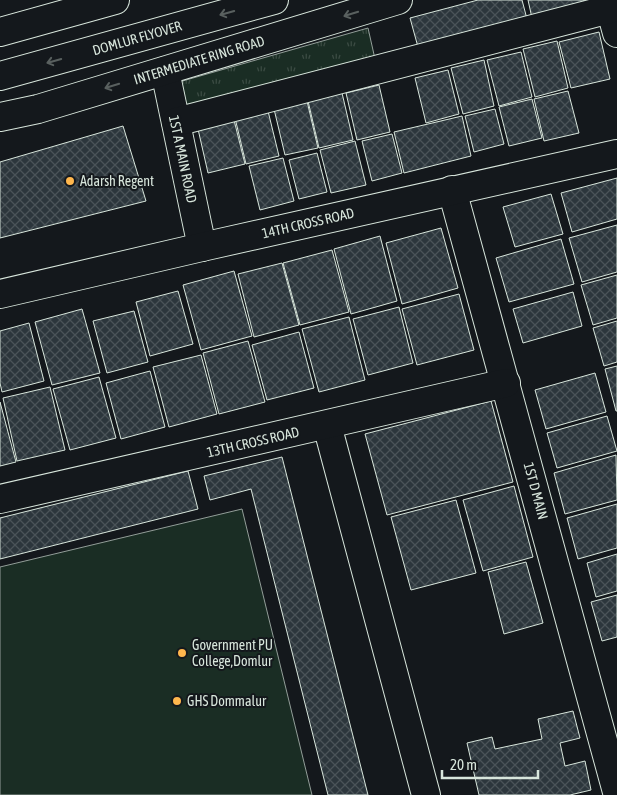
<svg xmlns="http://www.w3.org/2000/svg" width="617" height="795" viewBox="0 0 617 795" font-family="'Asap Condensed',sans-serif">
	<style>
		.park { fill: url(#park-tufts); stroke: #939e99 }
		.pitch { fill: #1a2d24; stroke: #939e99 }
		.building { fill: url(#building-cross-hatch); stroke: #d8e6dc }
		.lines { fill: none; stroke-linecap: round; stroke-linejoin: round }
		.minor-casing { stroke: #d8e6dc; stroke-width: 30 }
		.major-casing { stroke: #d8e6dc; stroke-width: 30 }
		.minor { stroke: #14181c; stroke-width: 28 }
		.major { stroke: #14181c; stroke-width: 28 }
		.oneway { stroke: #59605f }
		.poi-dot { fill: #ffb74d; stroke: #14181c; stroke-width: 2 }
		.labels { text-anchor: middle; stroke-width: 4; stroke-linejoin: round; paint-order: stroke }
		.street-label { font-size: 14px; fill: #d8e6dc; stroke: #14181c }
		.poi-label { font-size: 14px; fill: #d8e6dc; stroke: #14181c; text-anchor: start }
	</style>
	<defs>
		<pattern id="park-tufts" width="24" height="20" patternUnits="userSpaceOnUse" patternTransform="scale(1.25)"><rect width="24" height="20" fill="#1a2d24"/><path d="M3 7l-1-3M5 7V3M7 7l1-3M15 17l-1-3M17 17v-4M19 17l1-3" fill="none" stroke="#3b4b43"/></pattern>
		<pattern id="building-cross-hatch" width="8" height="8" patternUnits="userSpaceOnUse" patternTransform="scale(1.25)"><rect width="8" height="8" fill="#2c363c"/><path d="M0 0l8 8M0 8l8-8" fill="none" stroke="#4a5358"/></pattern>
	</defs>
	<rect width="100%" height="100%" fill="#14181c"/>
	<!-- park -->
	<path class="park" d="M368,28L375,59L185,111L179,82Z"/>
	<!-- pitch -->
	<path class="pitch" d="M242,509L312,795H0V567Z"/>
	<!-- building -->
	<g class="building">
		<path d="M478,0H522L527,19L418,47L410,18Z"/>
		<path d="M528,0H584L585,6L532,18Z"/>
		<path d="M599,32L610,79L571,88L559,42Z"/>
		<path d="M557,41L568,88L535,97L523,49Z"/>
		<path d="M521,52L532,97L499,106L487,60Z"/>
		<path d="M484,60L494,106L463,114L451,68Z"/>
		<path d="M448,70L459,114L426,123L415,78Z"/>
		<path d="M379,85L390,132L357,140L346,93Z"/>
		<path d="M568,91L579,133L544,141L534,99Z"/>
		<path d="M342,93L353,140L319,148L308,101Z"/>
		<path d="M532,99L542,138L509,146L499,107Z"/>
		<path d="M307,101L318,148L285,155L274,109Z"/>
		<path d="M495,109L504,144L474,152L465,116Z"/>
		<path d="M268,111L279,156L246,164L235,118Z"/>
		<path d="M462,116L471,156L404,173L394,132Z"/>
		<path d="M234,120L245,164L208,173L198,129Z"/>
		<path d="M123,126L146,201L0,238V162Z"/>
		<path d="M392,134L402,173L372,181L362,141Z"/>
		<path d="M355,141L366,185L331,193L320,150Z"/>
		<path d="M317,153L327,192L299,199L289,160Z"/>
		<path d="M283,158L294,201L260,210L249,166Z"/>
		<path d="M617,178V219L572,232L561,193Z"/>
		<path d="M551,194L563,234L515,247L503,207Z"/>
		<path d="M617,225V272L582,282L569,238Z"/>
		<path d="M441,228L458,288L402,304L386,243Z"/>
		<path d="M380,236L397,301L351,314L334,249Z"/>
		<path d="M561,239L574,284L509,302L496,258Z"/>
		<path d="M332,250L349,312L300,325L283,263Z"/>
		<path d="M282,263L299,325L254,337L238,274Z"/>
		<path d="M234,271L252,336L201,350L183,285Z"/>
		<path d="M617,275V318L593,325L581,285Z"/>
		<path d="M178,291L193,344L150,356L136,302Z"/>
		<path d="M573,292L582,326L523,343L513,309Z"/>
		<path d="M459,294L474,350L417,365L402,309Z"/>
		<path d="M399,307L413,363L368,375L353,319Z"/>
		<path d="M82,309L100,373L52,385L35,322Z"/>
		<path d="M134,311L148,362L107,373L93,321Z"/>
		<path d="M349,317L365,380L319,392L302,329Z"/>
		<path d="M617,321V362L604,366L593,328Z"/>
		<path d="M29,323L44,381L2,392L0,383V331Z"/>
		<path d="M299,332L314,388L267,400L252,345Z"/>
		<path d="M248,341L265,402L219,414L203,353Z"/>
		<path d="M201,355L217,414L169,427L153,367Z"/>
		<path d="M617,366V411H616L605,369Z"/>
		<path d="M150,371L165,427L121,439L106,383Z"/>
		<path d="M595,373L606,412L546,429L535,390Z"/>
		<path d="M99,377L116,438L70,450L53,389Z"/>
		<path d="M50,387L65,450L17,461L3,398Z"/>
		<path d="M491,401L513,482L387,515L365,434Z"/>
		<path d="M0,402L16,462L0,466Z"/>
		<path d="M607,416L617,451L557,468L547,433Z"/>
		<path d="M616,455L617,500L565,514L554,473Z"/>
		<path d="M282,457L368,795H328L251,489L210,500L204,476Z"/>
		<path d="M188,471L198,509L0,559V518Z"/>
		<path d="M514,486L533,557L483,571L463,500Z"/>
		<path d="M456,500L476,573L411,590L391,517Z"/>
		<path d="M617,504V548L578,559L567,518Z"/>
		<path d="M617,554V591L596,597L587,563Z"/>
		<path d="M526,562L543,623L504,634L488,572Z"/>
		<path d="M617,595V637L602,641L591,602Z"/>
		<path d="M573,711L580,738L560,743L565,766L585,761L591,790L570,795H479L467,743L492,737L495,749L542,739L538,719Z"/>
	</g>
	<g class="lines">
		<defs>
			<g id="minor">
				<path d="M608,0L617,33"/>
				<path d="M165,71L202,247"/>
				<path d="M0,117L38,109L398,0"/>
				<path d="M176,122L610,9"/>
				<path d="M452,190L617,792"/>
				<path d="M0,294L202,247L617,154"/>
				<path d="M327,425L426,795"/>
				<path d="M0,499L506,383"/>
			</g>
			<g id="major">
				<path d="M0,32L115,0"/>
				<path d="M0,76L274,0"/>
			</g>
		</defs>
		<!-- minor casing -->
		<use href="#minor" class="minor-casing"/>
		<!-- major casing -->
		<use href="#major" class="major-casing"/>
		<!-- minor -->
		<use href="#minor" class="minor"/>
		<!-- major -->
		<use href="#major" class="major"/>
	</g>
	<!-- one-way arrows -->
	<defs><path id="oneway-shaft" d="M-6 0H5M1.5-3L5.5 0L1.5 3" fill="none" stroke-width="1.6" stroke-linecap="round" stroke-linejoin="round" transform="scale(1.25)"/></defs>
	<g class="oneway">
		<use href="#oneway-shaft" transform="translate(227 13) rotate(164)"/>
		<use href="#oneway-shaft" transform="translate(351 14) rotate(163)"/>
		<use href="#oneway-shaft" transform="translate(54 61) rotate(164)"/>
		<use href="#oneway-shaft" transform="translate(112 86) rotate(163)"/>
	</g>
	<!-- markers -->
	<g class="poi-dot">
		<circle cx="70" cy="181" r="5"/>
		<circle cx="182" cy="653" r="5"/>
		<circle cx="177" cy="701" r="5"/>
	</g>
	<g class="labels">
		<!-- street labels -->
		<g class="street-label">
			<text transform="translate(137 38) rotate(-16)" y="5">DOMLUR FLYOVER</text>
			<text transform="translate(199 60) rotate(-17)" y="5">INTERMEDIATE RING ROAD</text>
			<text transform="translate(183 159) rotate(78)" y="5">1ST A MAIN ROAD</text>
			<text transform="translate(308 223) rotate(-13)" y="5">14TH CROSS ROAD</text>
			<text transform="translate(253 442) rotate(-13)" y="5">13TH CROSS ROAD</text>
			<text transform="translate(536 491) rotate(75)" y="5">1ST D MAIN</text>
		</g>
		<!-- poi labels -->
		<g class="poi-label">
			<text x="80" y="186">Adarsh Regent</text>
			<text x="192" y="650">Government PU<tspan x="192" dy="16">College,Domlur</tspan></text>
			<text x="187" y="706">GHS Dommalur</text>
		</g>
	</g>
	<!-- scale -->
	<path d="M442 770v8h96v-8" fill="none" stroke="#d8e6dc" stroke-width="2.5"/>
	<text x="450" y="770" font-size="15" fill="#d8e6dc" stroke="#14181c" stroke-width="4" paint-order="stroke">20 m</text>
</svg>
